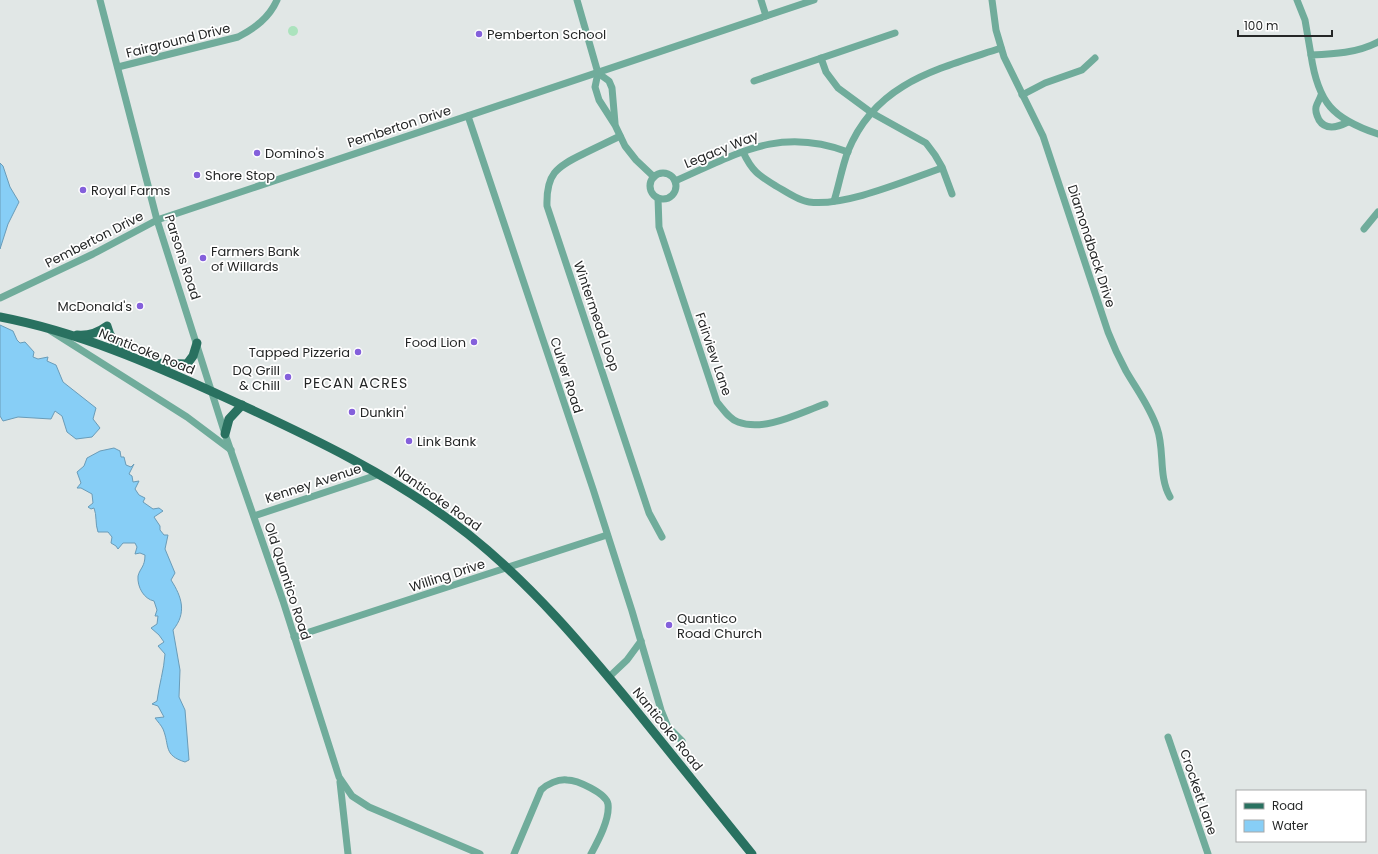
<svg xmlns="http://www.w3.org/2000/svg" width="1378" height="854" viewBox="0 0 1378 854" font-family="Poppins,sans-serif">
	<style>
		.green { fill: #abe3bd }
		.water { fill: #87cef6; stroke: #6a9cb8 }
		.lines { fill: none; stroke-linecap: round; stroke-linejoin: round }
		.minor { stroke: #70ac9b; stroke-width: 7 }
		.major { stroke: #297160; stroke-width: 9 }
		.poi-dot { fill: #8460db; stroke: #fff; stroke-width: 1.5 }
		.labels { text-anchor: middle; stroke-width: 3.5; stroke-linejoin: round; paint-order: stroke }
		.poi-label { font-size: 13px; fill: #252727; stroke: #fff; text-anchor: start }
		.street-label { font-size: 13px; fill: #252727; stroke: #fff }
		.neighbourhood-label { font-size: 14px; letter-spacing: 1px; fill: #252727; stroke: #fff }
	</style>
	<rect width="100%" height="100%" fill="#e1e7e6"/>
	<!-- green -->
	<circle class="green" cx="293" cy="31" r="5"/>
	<!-- water -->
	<g class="water">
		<path d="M0,163L3,166L10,187L19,202L8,224L0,249Z"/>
		<path d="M0,325L13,331L17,340L20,343L25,342L34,352L33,357L38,359L48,357L47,361L56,365L63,382L96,408L93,419L100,428L92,437L76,439L67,432L62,416L55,411L51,419L18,417L3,421L0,416Z"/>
		<path d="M114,448L120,451L121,457H124L126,465L131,467L134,464L129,474L132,476L133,482L139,481L135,489L139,495L145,498L143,502L153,509L159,508L163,511L154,517L160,526V530L164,535H168L165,549L175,573L171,580C182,597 187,613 173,630L180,670L179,697L185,710L189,760L185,762C163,755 170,746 163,729C161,725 158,722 155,718L164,717L158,706L152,704L157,701C159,685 164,670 165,654L158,646L164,642L159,635L151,628L157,624L158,616H155L157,610L154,601C144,599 137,587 138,576C140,568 145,567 145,555L140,553L135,554L137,547L135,543H123L118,549L116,546L111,543L112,537L108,532H98C95,524 97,515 94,508L91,509L88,507L93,503L92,494L81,488H77L81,483L77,472L84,466L87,458L100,451Z"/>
	</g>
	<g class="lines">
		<!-- minor -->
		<g class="minor">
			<path d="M100,0L157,220L225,434L283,601L339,777L352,796L369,807L480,854"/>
			<path d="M577,0L598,73L595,87L599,100L615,125L625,146L636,160L654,177"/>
			<path d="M761,0L766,16"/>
			<path d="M992,0L996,30L1004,57L1043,136L1108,332C1113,345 1119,358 1126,371C1137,390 1150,407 1157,428C1165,450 1158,476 1170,497"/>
			<path d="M1297,0L1305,20L1311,55"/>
			<path d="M1378,42C1357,53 1334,54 1311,55C1318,103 1333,119 1378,134"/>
			<path d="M821,58L826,72L838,88L872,113L926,143L935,155L942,167L952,194"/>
			<path d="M118,67L238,37C255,28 269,18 277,0"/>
			<path d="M598,73L609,81L612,88L615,123"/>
			<path d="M754,81L895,33"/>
			<path d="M1022,95L1045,83L1082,70L1095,58"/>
			<path d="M1321,95C1320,99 1317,103 1316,107C1315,111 1317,116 1319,120C1326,131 1338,127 1348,122"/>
			<path d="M468,116L593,489L632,611L661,710L668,727L682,741"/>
			<path d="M620,136C608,142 595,148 583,154C556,167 546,174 547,206L649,513L662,537"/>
			<path d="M743,152C752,171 758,175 776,186C785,191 799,201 809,202C845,207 907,180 942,168"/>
			<circle cx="663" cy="186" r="13"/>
			<path d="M675,181C737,154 779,126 848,152"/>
			<path d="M658,198L659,227L717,402C723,409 729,419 738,422C765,432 799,413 825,404"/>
			<path d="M834,201C839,185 842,167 848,151C876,82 938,69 1001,48"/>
			<path d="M1364,229L1378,212"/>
			<path d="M0,298L93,254L157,220L814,0"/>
			<path d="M51,331L187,417L231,450"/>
			<path d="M254,516L380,474"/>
			<path d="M294,637L607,535"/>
			<path d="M609,677L627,660L641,641"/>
			<path d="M1168,737L1208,854"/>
			<path d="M340,782L348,854"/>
			<path d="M514,854L541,790C547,784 558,779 567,780C577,780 606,793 608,804C610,819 598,841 591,854"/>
		</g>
		<!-- major -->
		<g class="major">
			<path d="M0,317C78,332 152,364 224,397C309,436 393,475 468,534C532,585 584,647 635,709C674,757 713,806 752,854"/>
			<path d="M77,335C88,336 99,332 107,326C110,338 115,344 125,352"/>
			<path d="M151,363L187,364L193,356L197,343"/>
			<path d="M225,434L229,419L242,405"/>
		</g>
	</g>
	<!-- markers -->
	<g class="poi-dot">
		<circle cx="479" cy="34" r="4"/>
		<circle cx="257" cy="153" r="4"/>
		<circle cx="197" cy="175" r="4"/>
		<circle cx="83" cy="190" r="4"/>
		<circle cx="203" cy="258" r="4"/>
		<circle cx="140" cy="306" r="4"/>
		<circle cx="474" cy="342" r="4"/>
		<circle cx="358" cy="352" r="4"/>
		<circle cx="288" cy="377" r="4"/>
		<circle cx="352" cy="412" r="4"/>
		<circle cx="409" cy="441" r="4"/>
		<circle cx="669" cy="625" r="4"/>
	</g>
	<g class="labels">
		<!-- poi labels -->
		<g class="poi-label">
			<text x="487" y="39">Pemberton School</text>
			<text x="265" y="158">Domino's</text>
			<text x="205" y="180">Shore Stop</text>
			<text x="91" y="195">Royal Farms</text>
			<text x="211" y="256">Farmers Bank<tspan x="211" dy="15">of Willards</tspan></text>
			<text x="132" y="311" text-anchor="end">McDonald's</text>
			<text x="466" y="347" text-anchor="end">Food Lion</text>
			<text x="350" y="357" text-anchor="end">Tapped Pizzeria</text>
			<text x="280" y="375" text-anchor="end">DQ Grill<tspan x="280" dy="15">&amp; Chill</tspan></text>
			<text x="360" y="417">Dunkin'</text>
			<text x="417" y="446">Link Bank</text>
			<text x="677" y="623">Quantico<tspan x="677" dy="15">Road Church</tspan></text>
		</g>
		<!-- street labels -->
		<g class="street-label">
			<text transform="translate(178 40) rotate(-14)" y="5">Fairground Drive</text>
			<text transform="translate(399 126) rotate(-18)" y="5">Pemberton Drive</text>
			<text transform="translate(721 149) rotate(-22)" y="5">Legacy Way</text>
			<text transform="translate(94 239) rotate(-27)" y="5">Pemberton Drive</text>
			<text transform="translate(1092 246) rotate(72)" y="5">Diamondback Drive</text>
			<text transform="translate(183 257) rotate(72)" y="5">Parsons Road</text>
			<text transform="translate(597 316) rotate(71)" y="5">Wintermead Loop</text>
			<text transform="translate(147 351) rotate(22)" y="5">Nanticoke Road</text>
			<text transform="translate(714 354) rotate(71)" y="5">Fairview Lane</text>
			<text transform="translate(567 375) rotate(72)" y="5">Culver Road</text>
			<text transform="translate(313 483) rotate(-18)" y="5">Kenney Avenue</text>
			<text transform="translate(438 498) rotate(35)" y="5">Nanticoke Road</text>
			<text transform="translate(447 575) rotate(-18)" y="5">Willing Drive</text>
			<text transform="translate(288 581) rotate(72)" y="5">Old Quantico Road</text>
			<text transform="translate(668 729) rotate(51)" y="5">Nanticoke Road</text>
			<text transform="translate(1199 792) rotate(71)" y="5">Crockett Lane</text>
		</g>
		<!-- neighbourhood labels -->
		<g class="neighbourhood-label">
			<text x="356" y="388">PECAN ACRES</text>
		</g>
	</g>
	<!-- legend -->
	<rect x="1236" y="790" width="130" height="52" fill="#ffffff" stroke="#a8a9a9"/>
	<rect x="1244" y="803" width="20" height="6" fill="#297160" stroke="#a8a9a9"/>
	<text x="1272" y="810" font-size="12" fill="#252727">Road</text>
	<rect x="1244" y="820" width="20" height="12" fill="#87cef6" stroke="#a8a9a9"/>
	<text x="1272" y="830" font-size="12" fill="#252727">Water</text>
	<!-- scale -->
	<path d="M1238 30v6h94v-6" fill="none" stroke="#252727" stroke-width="2"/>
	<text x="1244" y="30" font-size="12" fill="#252727" stroke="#ffffff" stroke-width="3" paint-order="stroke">100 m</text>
</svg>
